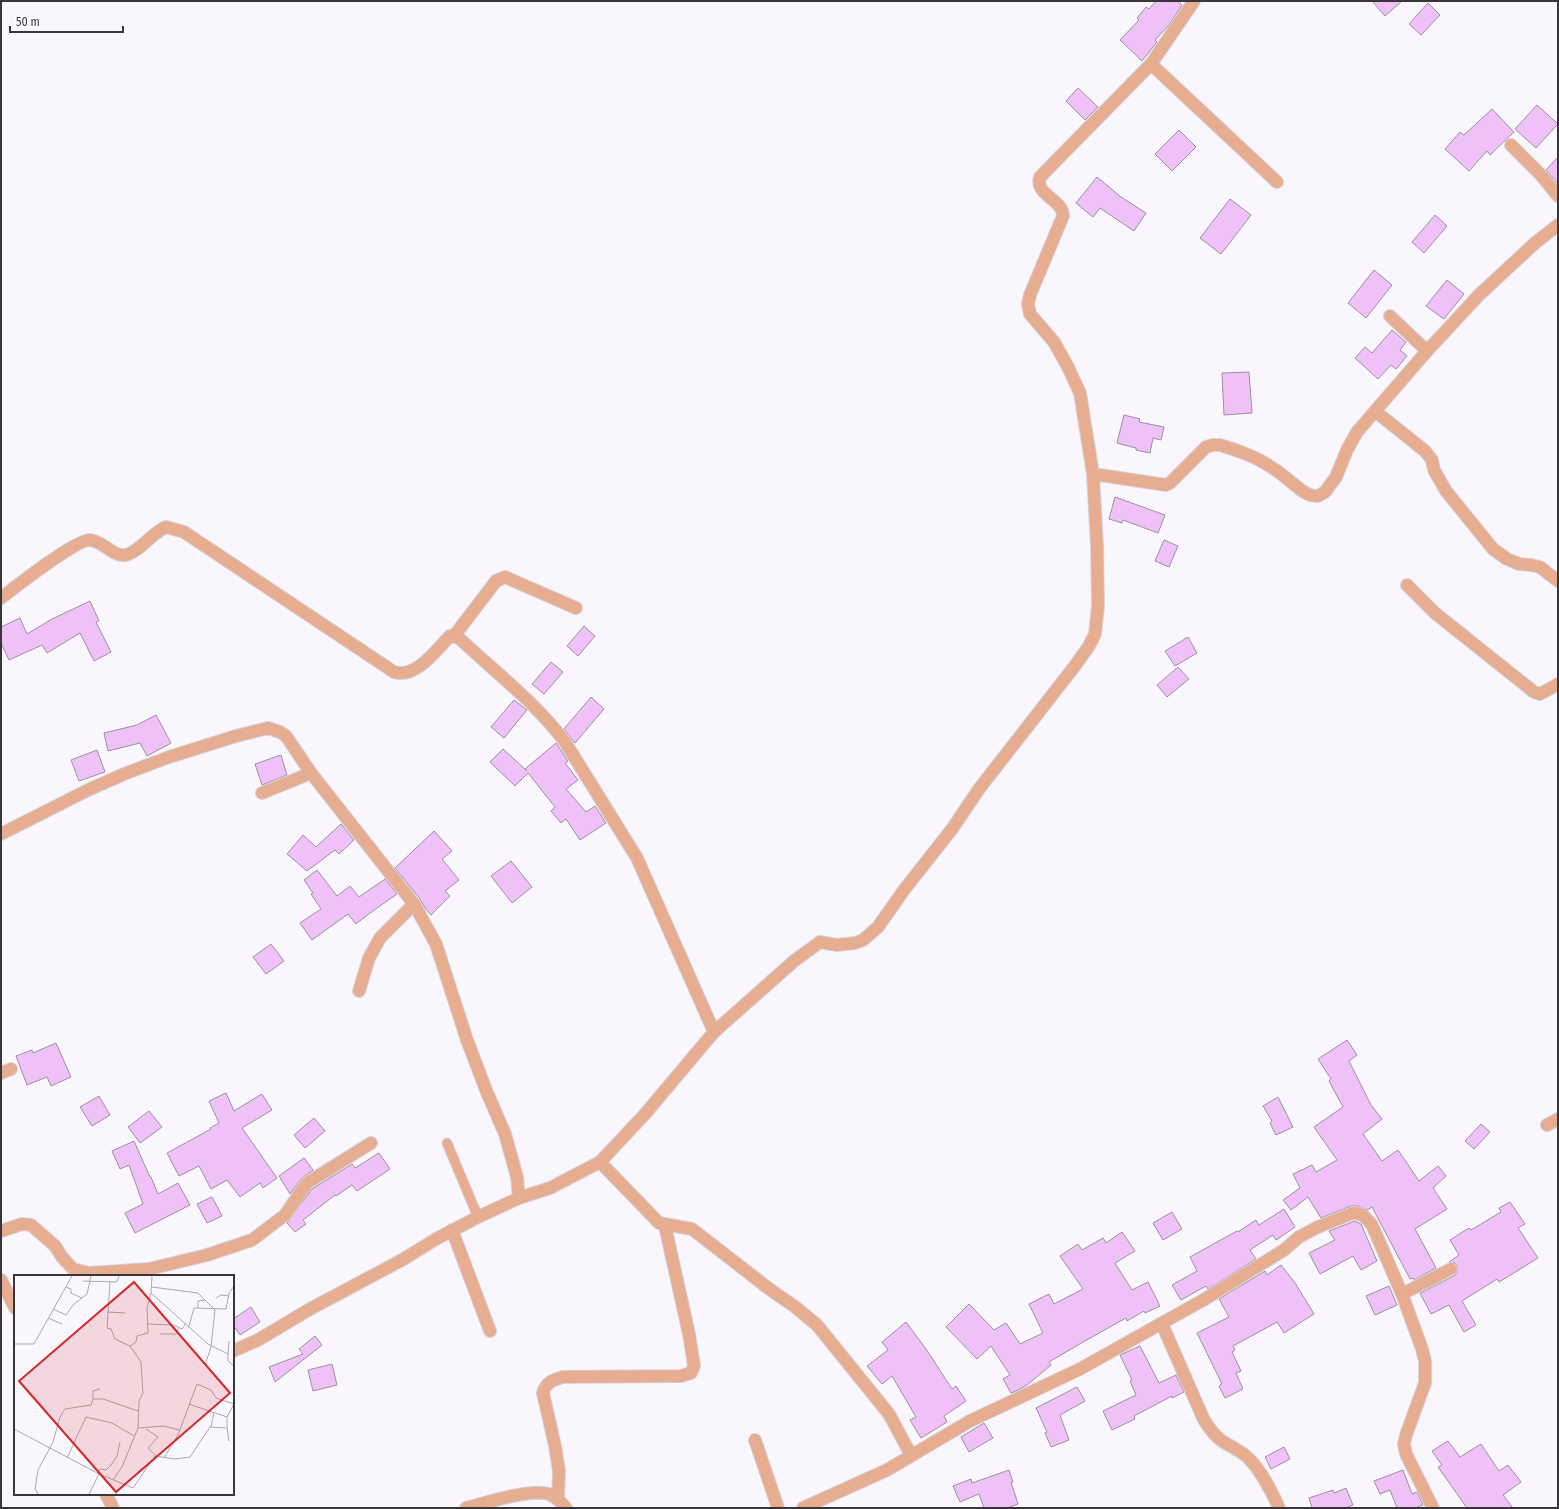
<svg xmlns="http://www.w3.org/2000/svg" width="1559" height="1509" viewBox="0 0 1559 1509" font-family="'Fira Sans Condensed',sans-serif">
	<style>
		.building { fill: #f0c1f9; stroke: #99939b }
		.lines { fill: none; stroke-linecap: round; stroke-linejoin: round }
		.service-casing { stroke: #d7d3db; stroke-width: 11 }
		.minor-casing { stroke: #d7d3db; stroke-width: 14 }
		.tertiary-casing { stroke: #d7d3db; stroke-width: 14 }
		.service { stroke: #e6ad90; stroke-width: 9 }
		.minor { stroke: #e6ad90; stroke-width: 12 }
		.tertiary { stroke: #e6ad90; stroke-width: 12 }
		.inset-road { fill: none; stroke: #aca9b0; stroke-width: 1 }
		.view { fill: #d62828; fill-opacity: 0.15; stroke: #d62828; stroke-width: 2 }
		.inset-edge { fill: none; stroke: #38363a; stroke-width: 2 }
	</style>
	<rect width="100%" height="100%" fill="#faf6fe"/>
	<!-- building -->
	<g class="building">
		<path d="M1156,1H1177L1182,5L1169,25L1155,40L1157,42L1142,61L1120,40L1139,20L1137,18L1146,7L1149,9Z"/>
		<path d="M1372,1H1402L1385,16Z"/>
		<path d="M1428,3L1440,15L1421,35L1409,24Z"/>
		<path d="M1078,88L1098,107L1085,120L1066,101Z"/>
		<path d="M1537,105L1558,124L1536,148L1515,129Z"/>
		<path d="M1492,109L1514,132L1490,155L1487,151L1469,171L1445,149L1460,132L1464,135Z"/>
		<path d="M1179,130L1196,147L1172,171L1155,154Z"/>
		<path d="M1558,157V184L1546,170Z"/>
		<path d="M1097,177L1121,197L1146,213L1134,231L1100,208L1093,217L1076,203Z"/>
		<path d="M1230,199L1251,215L1221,254L1200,238Z"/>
		<path d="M1435,215L1447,226L1424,253L1412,242Z"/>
		<path d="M1374,270L1392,285L1366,318L1348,303Z"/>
		<path d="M1447,280L1464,294L1444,319L1426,306Z"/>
		<path d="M1392,330L1406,342L1400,350L1407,356L1396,369L1391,365L1378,379L1355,358L1365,347L1372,353Z"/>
		<path d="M1249,372L1252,413L1224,415L1222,373Z"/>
		<path d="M1124,415L1140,419L1139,422L1164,427L1161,440L1153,438L1150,453L1136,450V448L1117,443Z"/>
		<path d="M1115,497L1165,515L1158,533L1123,520L1122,523L1109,519Z"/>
		<path d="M1164,540L1178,546L1169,567L1155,561Z"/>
		<path d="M90,601L99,621L96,622L111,652L94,661L80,633L47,653L42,645L9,660L1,643V627L20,618L27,634L52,619Z"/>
		<path d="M584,626L595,636L578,656L567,646Z"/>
		<path d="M1188,637L1197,653L1175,666L1165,651Z"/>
		<path d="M551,662L563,672L544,694L532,684Z"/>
		<path d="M1178,667L1189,679L1167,697L1157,685Z"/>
		<path d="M591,697L604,709L575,743L564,729Z"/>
		<path d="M514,700L527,710L504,738L491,727Z"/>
		<path d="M156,715L171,743L147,756L140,743L108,751L104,733L137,725Z"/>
		<path d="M556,743L568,761L565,763L578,780L566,789L586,812L595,806L606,823L580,840L566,819L561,823L551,811L555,807L528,773L515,786L490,762L503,749L527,771L525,769Z"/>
		<path d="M97,750L105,772L79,781L71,760Z"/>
		<path d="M281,755L287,775L262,785L255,764Z"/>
		<path d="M341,824L354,840L339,854L335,850L307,871L287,854L303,835L316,847Z"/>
		<path d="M434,831L452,851L442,859L459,880L445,891L450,896L431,915L425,908L420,899L395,868Z"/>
		<path d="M511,861L532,887L512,903L491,876Z"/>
		<path d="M317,870L337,896L350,886L359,897L385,879L397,894L370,913L356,924L348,914L312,940L300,923L321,909L311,894L313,893L304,880Z"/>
		<path d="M271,944L284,961L266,974L253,957Z"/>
		<path d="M1347,1040L1357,1055L1349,1061L1371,1105L1382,1119L1363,1134L1382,1161L1398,1150L1419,1181L1438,1166L1446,1176L1433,1188L1447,1209L1415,1229L1436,1268L1414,1280L1413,1278L1410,1279L1372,1207L1367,1210L1358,1206H1351L1321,1218L1308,1197L1291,1210L1283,1200L1300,1188L1293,1174L1312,1165L1316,1172L1337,1160L1314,1127L1343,1107L1329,1081L1331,1079L1318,1059Z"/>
		<path d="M56,1043L71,1077L51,1086L47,1077L27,1085L16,1056L32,1050L33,1053Z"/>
		<path d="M226,1093L234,1111L262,1094L272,1110L242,1128L277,1178L263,1188L260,1183L240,1197L227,1180L211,1189L199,1166L179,1176L167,1153L211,1129L210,1128L219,1123L209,1101Z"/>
		<path d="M99,1096L110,1115L92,1126L80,1107Z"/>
		<path d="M1278,1097L1293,1127L1276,1135L1270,1123L1272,1121L1263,1106Z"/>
		<path d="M149,1111L162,1127L140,1143L128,1127Z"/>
		<path d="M314,1118L325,1131L305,1148L294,1135Z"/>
		<path d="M1481,1124L1490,1132L1474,1149L1465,1141Z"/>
		<path d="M134,1141L150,1177H151L158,1194L178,1183L190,1205L135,1233L125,1213L143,1204L129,1165L120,1169L112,1151Z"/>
		<path d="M379,1153L390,1169L357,1191L352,1185L336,1196L335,1195L303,1220L306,1224L295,1232L287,1223L312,1189L352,1164L355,1168Z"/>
		<path d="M304,1158L313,1170L301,1179L290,1194L279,1176Z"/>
		<path d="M212,1197L222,1216L207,1223L197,1204Z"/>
		<path d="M1510,1202L1525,1224L1518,1228L1538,1258L1499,1282L1497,1279L1462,1301L1476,1325L1464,1332L1449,1305L1431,1314L1420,1293L1454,1276L1457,1273V1265L1455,1263L1449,1262L1459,1255L1450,1240L1469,1228L1471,1230L1501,1212L1499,1208Z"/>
		<path d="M1284,1209L1295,1227L1276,1240L1273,1235L1250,1250L1256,1259L1208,1289L1206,1286L1181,1300L1172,1285L1197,1271L1190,1257L1237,1231L1238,1232L1256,1220L1259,1225Z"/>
		<path d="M1172,1212L1182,1229L1163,1240L1153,1223Z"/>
		<path d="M1355,1221L1361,1224L1377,1261L1361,1270L1353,1256L1320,1274L1309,1253L1335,1240L1329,1231Z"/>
		<path d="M1122,1232L1135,1251L1115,1263L1132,1290L1148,1282L1160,1306L1145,1313L1144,1311L1127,1321L1126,1318L1083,1342L1049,1362L1051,1365L1027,1385L1016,1391L1011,1393L1003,1379L1010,1375L991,1346L977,1359L946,1327L969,1304L994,1330L1006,1323L1020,1344L1043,1333L1029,1304L1049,1294L1054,1304L1083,1289L1060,1256L1078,1244L1082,1250L1103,1238L1106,1243Z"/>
		<path d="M1281,1265L1295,1283L1314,1314L1284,1333L1277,1322L1233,1346L1235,1350L1232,1352L1241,1371L1236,1373L1243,1389L1225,1398L1219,1386L1222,1384L1197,1333L1229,1317L1219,1299L1265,1271L1267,1275Z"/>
		<path d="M1389,1286L1397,1305L1375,1315L1366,1296Z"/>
		<path d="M251,1307L260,1322L240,1335L233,1325V1319Z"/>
		<path d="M906,1322L926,1349L952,1389L956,1386L966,1401L944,1416L947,1422L921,1438L910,1420L916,1417L892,1376L882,1384L867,1366L888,1350L882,1342Z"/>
		<path d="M315,1336L322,1345L275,1382L269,1367L303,1354L299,1349Z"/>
		<path d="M1140,1346L1159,1383L1176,1375L1184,1392L1172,1398V1396L1134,1416L1135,1419L1112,1430L1103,1411L1136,1395L1130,1381L1132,1380L1120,1355Z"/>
		<path d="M332,1364L337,1385L313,1391L308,1370Z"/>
		<path d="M1077,1387L1085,1401L1060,1415L1069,1440L1051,1447L1045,1433L1047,1432L1036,1408Z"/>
		<path d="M984,1423L993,1438L969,1452L961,1437Z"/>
		<path d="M1448,1441L1460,1457L1481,1444L1499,1471L1508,1465L1521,1482L1503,1495L1513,1508H1467L1438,1467L1442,1465L1432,1451Z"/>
		<path d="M1284,1447L1290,1459L1271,1469L1265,1457Z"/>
		<path d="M1009,1470L1013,1482H1011L1018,1504L1007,1508H984L979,1494L960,1502L953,1486L971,1479L972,1483Z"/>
		<path d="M1403,1470L1412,1494L1417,1492L1423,1505L1415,1508H1397L1390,1490L1380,1494L1374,1481Z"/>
		<path d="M1346,1488L1353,1505L1345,1508H1312L1309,1498L1333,1490L1334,1493Z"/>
	</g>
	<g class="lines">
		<defs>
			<path id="service" d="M447,1143L478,1217"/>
			<g id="minor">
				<path d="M1151,64L1277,182"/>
				<path d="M1511,145L1541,175L1558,196"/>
				<path d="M1390,316L1427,351"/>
				<path d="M1375,411L1425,451L1432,460L1434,470L1446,491L1493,549L1507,559L1519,564L1531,565L1540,567L1558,581"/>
				<path d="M1093,474L1080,393L1068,367L1054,342L1030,314L1028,304L1030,295L1063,216C1063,199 1034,195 1040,177L1151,64L1194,1"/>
				<path d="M1407,585L1435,613L1534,692L1540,694L1558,684"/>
				<path d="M1,598C15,587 77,539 90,540C104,541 115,560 129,554C143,548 152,533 166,527L184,532L394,672C416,679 436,650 450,636L459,638C495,672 535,702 565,742L637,858L714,1032"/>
				<path d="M454,636L496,581L505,577L576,608"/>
				<path d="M262,793L311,773"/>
				<path d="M1,834L88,790L124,774L169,757L236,736L268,728L280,732L286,736L311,773L414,904L436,944L467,1040L486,1090L505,1134L517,1177L519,1198"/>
				<path d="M359,991L369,958L380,938L414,904"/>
				<path d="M1,1073L11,1069"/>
				<path d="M1547,1125L1558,1119"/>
				<path d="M600,1162L659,1223L692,1229L772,1291L794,1306L817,1325L889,1414L911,1455"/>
				<path d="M452,1230L490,1331"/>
				<path d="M1,1231L22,1224L31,1225L55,1246L62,1257L73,1269L89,1273L149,1269L207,1255L252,1240L285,1215L307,1183L371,1143"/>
				<path d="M1402,1294L1451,1269"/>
				<path d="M1162,1324L1204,1420C1209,1428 1214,1435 1222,1441C1230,1446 1239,1450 1246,1456C1259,1467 1272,1492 1279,1508"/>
				<path d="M233,1351L258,1340L310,1309L402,1260L436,1239L478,1217L519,1198L550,1188L600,1162L645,1114L714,1032L794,961L820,942L837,945L855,943L863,940L878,927L904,890L952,829L979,789L1074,667L1089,646L1095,634L1098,606L1097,546L1093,474L1166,485L1170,483L1206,447L1213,445H1220C1250,454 1268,462 1291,482C1299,488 1307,497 1318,496L1325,492L1336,477L1347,450L1357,432L1427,351L1479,295L1535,243L1558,225"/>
				<path d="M755,1440L778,1508"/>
				<path d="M558,1499L559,1471L555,1446L543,1393C546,1382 553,1380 563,1377L681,1376L691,1373L694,1366L689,1334L665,1226"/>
				<path d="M803,1508L887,1470L970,1421L1080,1369L1205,1299L1284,1250L1299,1237L1318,1227L1353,1213C1363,1213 1366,1218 1372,1225L1402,1294L1422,1349L1425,1361V1383L1406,1435L1404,1444L1406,1454L1433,1508"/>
			</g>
			<g id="tertiary">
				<path d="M1,1280L15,1308"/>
				<path d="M106,1494L113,1508"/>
				<path d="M466,1508C485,1503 532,1488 549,1494C556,1497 561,1502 566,1508"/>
			</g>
		</defs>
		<!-- service casing -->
		<use href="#service" class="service-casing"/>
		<!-- minor casing -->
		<use href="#minor" class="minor-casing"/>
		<!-- tertiary casing -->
		<use href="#tertiary" class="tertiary-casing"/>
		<!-- service -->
		<use href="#service" class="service"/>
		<!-- minor -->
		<use href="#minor" class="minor"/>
		<!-- tertiary -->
		<use href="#tertiary" class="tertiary"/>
	</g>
	<!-- overview -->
	<g transform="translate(14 1275)">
		<rect width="220" height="220" fill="#faf6fe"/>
		<path class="inset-road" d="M138,1L137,18L194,69L214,79V86L220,91M69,6L103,7L105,1M96,7L93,53L97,54L101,64L116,71M52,12L57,14V18L68,23M138,12L184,18L201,35L197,72L191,90M202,23L207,20L215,21M184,33V26L191,25M39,34L52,40L59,30L73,19L77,1M94,37L111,38M34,43L48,49M133,49L160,50L168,54L172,48M175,51L180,33L212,34L215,18L220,11M146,59H162L165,53M0,69H20L58,1M214,79L215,66M79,124V116L86,114M175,129L213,142M197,152L200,137M124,153L150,151L165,155M213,153L215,166M0,154L85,199L119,213L141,181L161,184L176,182L196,152L213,153V142L220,129M132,154L144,162L134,173L142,181M53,183L72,142L98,148L120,161M150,183L164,160L183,109L197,115L202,123L220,129M83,198L86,194L92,195L97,190L103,181L106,167M99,205L108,192L124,153L125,126L129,118L127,87L116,71L122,67L123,61L134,58L133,33L137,18M24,219L21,214L24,195L39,167L46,142L51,134L77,130L79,124H89L124,136M75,219L85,199"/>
		<path class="view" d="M120,7L216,118L102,217L5,106Z"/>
		<rect width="220" height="220" class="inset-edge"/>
	</g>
	<!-- border -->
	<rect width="1559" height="1509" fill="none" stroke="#38363a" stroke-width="4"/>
	<!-- scale -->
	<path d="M10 26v6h113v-6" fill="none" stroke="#38363a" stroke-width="2"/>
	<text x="16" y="26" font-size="12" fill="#38363a" stroke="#ffffff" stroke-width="3" paint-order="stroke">50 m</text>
</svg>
